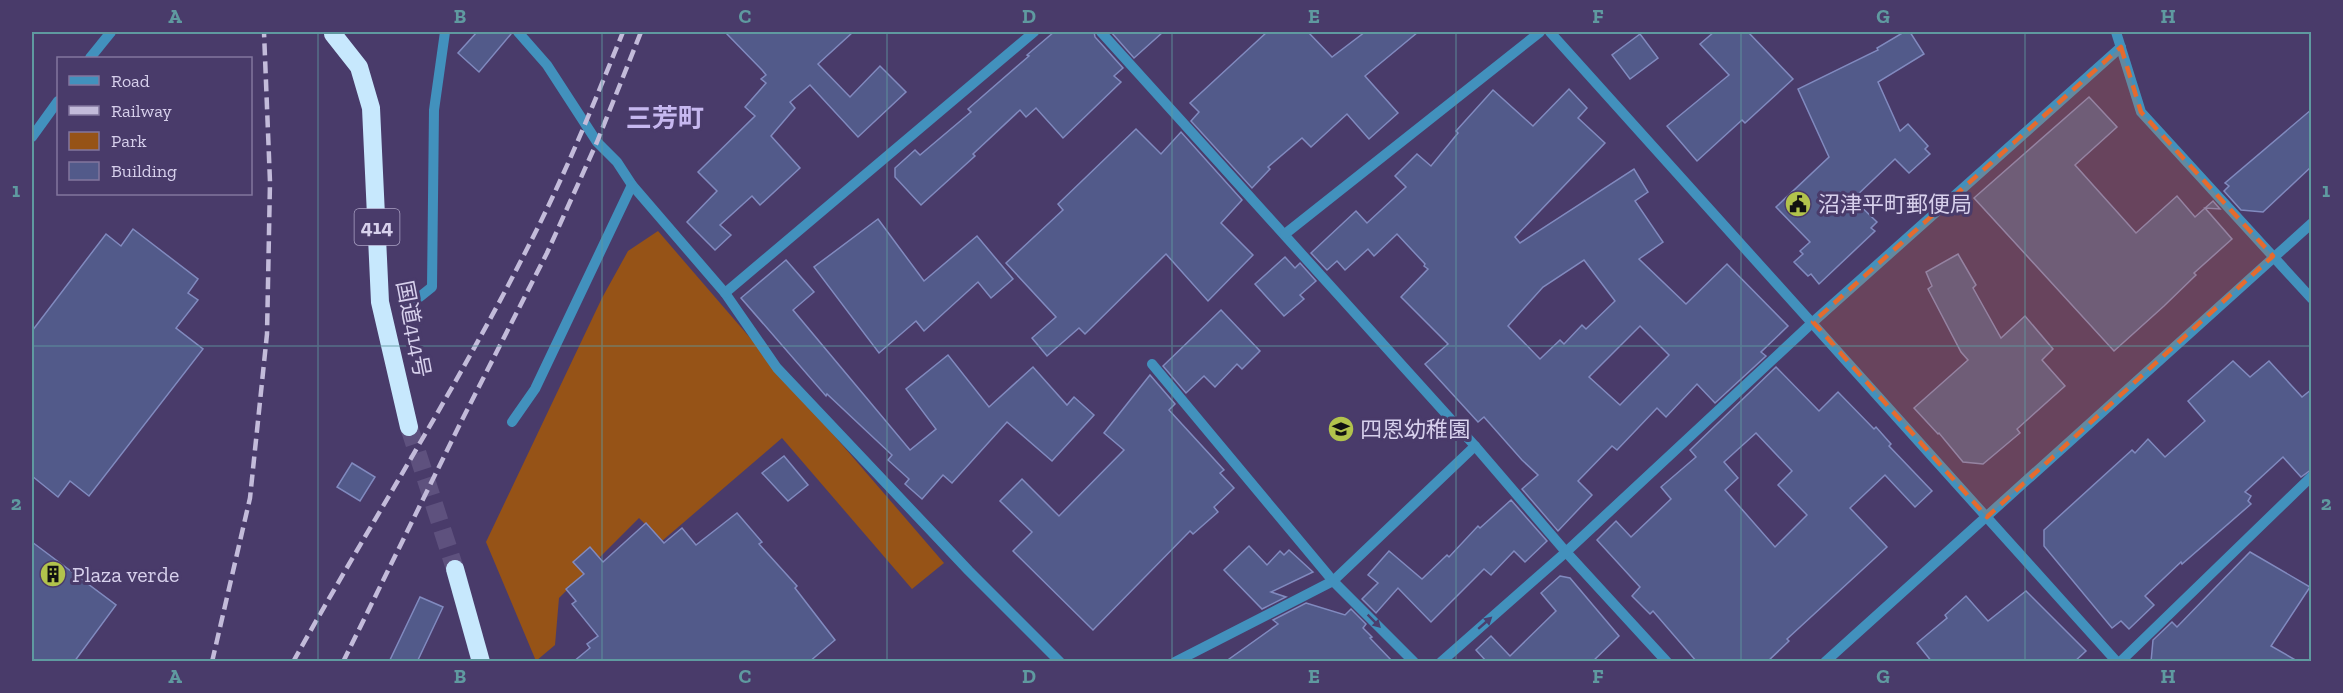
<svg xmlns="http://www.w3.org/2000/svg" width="2343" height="693" viewBox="0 0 2343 693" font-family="'Zilla Slab','Noto Sans JP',serif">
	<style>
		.green { fill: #965317 }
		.building { fill: #525a8a; stroke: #818abf; stroke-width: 1.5; fill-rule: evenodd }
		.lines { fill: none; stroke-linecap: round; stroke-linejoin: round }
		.highway-tunnel { stroke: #5e517e; stroke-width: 18; stroke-dasharray: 18 9; stroke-linecap: butt }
		.minor { stroke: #4291bd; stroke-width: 10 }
		.highway { stroke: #c7e8fd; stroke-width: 18 }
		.rail { stroke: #c3bbda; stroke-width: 4.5; stroke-dasharray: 12 6; stroke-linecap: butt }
		.oneway { fill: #493f6e }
		.marked { fill: #e56b2e; fill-opacity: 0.2; stroke: #e56b2e; stroke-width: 4.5; stroke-dasharray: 12 8; stroke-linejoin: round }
		.grid { fill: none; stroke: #5f9aa0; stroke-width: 1.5; stroke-opacity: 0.55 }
		.labels { text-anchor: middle; stroke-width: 6; stroke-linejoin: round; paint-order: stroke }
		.shield { fill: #493b6a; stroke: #aca3c5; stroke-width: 1.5 }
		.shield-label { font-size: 21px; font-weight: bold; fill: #d7d0ec }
		.poi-label { font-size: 22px; fill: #d7d0ec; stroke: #493b6a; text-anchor: start }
		.street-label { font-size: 22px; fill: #d7d0ec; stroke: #493b6a }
		.quarter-label { font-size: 26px; font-weight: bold; fill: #c7b8f0; stroke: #493b6a }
		.neatline { fill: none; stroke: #5f9aa0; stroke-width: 2 }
		.grid-label { font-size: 20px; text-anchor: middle; font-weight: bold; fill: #5f9aa0 }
	</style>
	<rect width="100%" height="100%" fill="#493b6a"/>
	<!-- green -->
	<path class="green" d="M658,231L944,563L912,589L782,438L662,541L639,518L559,598L555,645L536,661L486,542L602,298L628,251Z"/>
	<!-- building -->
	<g class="building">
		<path d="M477,32H511V34L479,72L458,53Z"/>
		<path d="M725,32H853L818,64L850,97L880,66L906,92L858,137L810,85L790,102L795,108L771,136L800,168L760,205L752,196L720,225L731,235L715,250L687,222L717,191L698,172L755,116L745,107L766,83L761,79L766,75L762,70Z"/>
		<path d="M1054,32H1094L1095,37L1123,68L1114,76L1121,82L1063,138L1036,108L1026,117L1020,110L973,154L975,156L921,205L895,177V168L915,150L920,155L971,112L968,109L1029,56L1027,55Z"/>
		<path d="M1111,32H1163L1134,58Z"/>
		<path d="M1267,32H1308L1332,57L1365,32H1418L1365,76L1398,113L1369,139L1347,114L1311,147L1302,138L1268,167L1270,169L1252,188L1191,121L1199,112L1190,103Z"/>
		<path d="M1714,32H1748L1793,79L1745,123L1742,120L1697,161L1667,126L1729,75L1700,44Z"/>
		<path d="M1904,32H1910L1924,54L1878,82L1900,131L1908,124L1928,146L1925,149L1930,154L1909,173L1895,159L1853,199L1877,222L1871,228L1875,231L1819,284L1811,274L1808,276L1794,262L1803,254L1800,251L1810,242L1776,207L1829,157L1798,89L1878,50L1877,48Z"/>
		<path d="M1640,34L1658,58L1630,79L1612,55Z"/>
		<path d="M1569,89L1587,108L1578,118L1605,143L1515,237L1520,243L1634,169L1648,192L1635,201L1663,242L1639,259L1686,304L1727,264L1788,326L1761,352L1766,356L1715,403L1697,384L1666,417L1657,408L1617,450L1612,446L1578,481L1592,495L1558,531L1522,489L1538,475L1522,460L1484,417L1478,422L1425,364L1448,344L1401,297L1428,269L1424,266L1425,264L1397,234L1374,256L1368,249L1345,270L1337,261L1327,270L1311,253L1356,211L1367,223L1406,187L1395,176L1417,154L1431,166L1458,133L1456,131L1493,90L1533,126ZM1584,260L1615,301L1586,329L1582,325L1564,344L1560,340L1540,359L1508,326L1543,287ZM1640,326L1669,355L1620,405L1589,377Z"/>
		<path d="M2089,97L2117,127L2075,165L2136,233L2177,196L2195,217L2213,201L2220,209L2205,208L2232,239L2194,273L2196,275L2164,306L2114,351L1974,198Z"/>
		<path d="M2312,109V166L2263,212L2241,210L2224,191L2229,186L2225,183Z"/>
		<path d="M1136,129L1161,154L1181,132L1242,200L1221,223L1253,255L1208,301L1166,254L1085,334L1079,328L1047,356L1032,338L1056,317L1006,263L1063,210L1058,204Z"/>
		<path d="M878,219L924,281L977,236L1013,279L991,298L978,282L924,331L916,321L879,353L814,267Z"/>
		<path d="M133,229L198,279L188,293L198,300L176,328L203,349L89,496L70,481L58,497L32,476V331L106,234L121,246Z"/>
		<path d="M1958,254L1976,285L1973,288L2001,338L2025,316L2053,349L2042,360L2065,386L2017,429L2020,433L1983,464L1963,462L1939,433L1938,434L1914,408L1968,360L1961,352L1928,289L1932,286L1926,272Z"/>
		<path d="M1285,257L1295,268L1300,263L1316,281L1300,295L1304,299L1284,316L1255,284Z"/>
		<path d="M786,260L814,292L793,310L910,450L936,429L906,389L948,355L989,407L1033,367L1067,405L1074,397L1094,415L1052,461L1007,422L952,483L943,475L922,499L905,484L909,479L888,460L892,455L827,394L826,396L741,298Z"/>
		<path d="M1221,310L1260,351L1242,369L1237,364L1215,387L1204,376L1186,393L1163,366Z"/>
		<path d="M2233,361L2250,377L2269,361L2302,397L2312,389V469L2301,477L2283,457L2245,492L2251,496L2248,501L2251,504L2182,564L2181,562L2145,596L2154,605L2129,629L2121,621L2112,628L2044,546V530L2132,450L2135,453L2148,439L2165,457L2205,421L2188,401Z"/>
		<path d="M1776,367L1819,411L1838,392L1874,429L1876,427L1891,444L1889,446L1932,491L1915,507L1885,475L1850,508L1887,547L1787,639L1789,641L1767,662H1697L1653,611L1650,614L1632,596L1640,587L1597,540L1616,521L1631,537L1671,499L1661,487L1696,457L1690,450ZM1756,433L1792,471L1778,485L1807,515L1775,547L1725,490L1738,478L1724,462Z"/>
		<path d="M1150,375L1175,404L1169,410L1224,470L1220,473L1234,488L1214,507L1218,512L1193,534L1190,531L1093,630L1013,551L1032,532L1000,501L1022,479L1059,516L1124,450L1104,433Z"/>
		<path d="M784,456L808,485L788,501L762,473Z"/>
		<path d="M352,463L375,477L360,501L337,487Z"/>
		<path d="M1511,500L1547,541L1525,562L1514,551L1491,575L1484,569L1431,622L1398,588L1376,613L1362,599L1378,583L1368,575L1389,551L1422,579L1447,555L1449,557L1478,526L1480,528Z"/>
		<path d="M737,513L762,542L759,544L797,586L795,588L835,640L809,662H573L590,648L587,644L598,636L572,604L576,601L566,589L584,574L573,562L590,547L603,562L646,523L664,543L682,528L696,545Z"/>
		<path d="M32,542L116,605L74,662H32Z"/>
		<path d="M1249,546L1267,565L1280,551L1284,555L1289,550L1313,572L1271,592L1286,597L1262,609L1224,570Z"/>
		<path d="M2250,552L2310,587L2271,646L2299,662H2151L2153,640L2172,622L2177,627Z"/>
		<path d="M1560,576L1570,578L1619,636L1592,662H1487L1476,650L1491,636L1510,656L1556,611L1541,593Z"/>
		<path d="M2026,591L2086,651L2074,662H1932L1917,643L1947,618L1945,615L1966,596L1988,621Z"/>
		<path d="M420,597L443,607L417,662H389Z"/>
		<path d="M1306,603L1345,615L1351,609L1366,624L1363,628L1372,637L1370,638L1393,662H1225L1278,624L1273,620Z"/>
	</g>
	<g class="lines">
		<!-- highway-tunnel -->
		<path class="highway-tunnel" d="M409,427L455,569"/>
		<!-- minor -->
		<g class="minor">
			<path d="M518,32L547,65L597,142L617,162L632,185L725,293L777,368L969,571L1060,662"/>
			<path d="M1101,32L1475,446L1566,552L1667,662"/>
			<path d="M1550,32L2117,662"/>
			<path d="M2116,32L2141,112L2312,299"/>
			<path d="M90,58L111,32"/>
			<path d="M32,137L58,101"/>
			<path d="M1285,234L1540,32"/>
			<path d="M725,293L1034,32"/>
			<path d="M407,307L432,287L434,110L445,32"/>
			<path d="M1152,364L1333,581L1414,662"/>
			<path d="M512,422L535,389L632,185"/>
			<path d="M1175,662L1333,581L1475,446"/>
			<path d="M1441,662L1566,552L1813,322L2121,47"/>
			<path d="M1825,662L2312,223"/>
			<path d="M2120,662L2312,476"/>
		</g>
		<!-- highway -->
		<g class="highway">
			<path d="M333,34L359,67L371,108L380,302L409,427"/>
			<path d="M455,569L481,662"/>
		</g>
		<!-- rail -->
		<g class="rail">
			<path d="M212,662L250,498L267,334L270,182L264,32"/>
			<path d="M293,662C371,522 458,386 530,243C565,175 594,103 623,32"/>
			<path d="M343,662L462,420L547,253L597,142L641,32"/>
		</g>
	</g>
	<!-- one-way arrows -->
	<defs><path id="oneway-solid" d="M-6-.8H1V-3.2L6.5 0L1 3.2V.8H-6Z" transform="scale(1.5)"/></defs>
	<g class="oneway">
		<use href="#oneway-solid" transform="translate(1374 621) rotate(45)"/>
		<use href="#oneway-solid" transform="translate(1485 623) rotate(-41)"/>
	</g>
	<!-- marked area -->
	<path class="marked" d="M2121,47L2141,112L2273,256L1987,517L1813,322Z"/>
	<!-- grid -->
	<path class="grid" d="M318,32V662M602,32V662M887,32V662M1172,32V662M1456,32V662M1741,32V662M2025,32V662M32,346H2312"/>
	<!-- icons -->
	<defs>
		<symbol id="civic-disc" viewBox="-11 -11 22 22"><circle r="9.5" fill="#b2c34c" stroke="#493b6a"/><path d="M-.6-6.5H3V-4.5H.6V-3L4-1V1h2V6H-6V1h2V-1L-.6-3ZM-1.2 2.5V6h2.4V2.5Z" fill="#111"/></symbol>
		<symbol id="school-disc" viewBox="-11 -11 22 22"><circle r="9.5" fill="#b2c34c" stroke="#493b6a"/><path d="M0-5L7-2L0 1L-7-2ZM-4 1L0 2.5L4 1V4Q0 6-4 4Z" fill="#111"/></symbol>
		<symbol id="building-disc" viewBox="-11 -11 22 22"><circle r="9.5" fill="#b2c34c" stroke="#493b6a"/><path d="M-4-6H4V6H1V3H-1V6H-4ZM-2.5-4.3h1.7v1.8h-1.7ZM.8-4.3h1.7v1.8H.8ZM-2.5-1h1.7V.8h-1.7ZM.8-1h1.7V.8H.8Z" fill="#111"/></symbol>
	</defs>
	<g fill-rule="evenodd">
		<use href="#civic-disc" x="1783" y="189" width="30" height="30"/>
		<use href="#school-disc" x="1326" y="414" width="30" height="30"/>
		<use href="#building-disc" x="38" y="559" width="30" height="30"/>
	</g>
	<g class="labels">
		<!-- shield labels -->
		<rect class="shield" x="354.5" y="209" width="45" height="36" rx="4.5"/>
		<g class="shield-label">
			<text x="377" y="234">414</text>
		</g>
		<!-- poi labels -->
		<g class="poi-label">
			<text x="1818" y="212">沼津平町郵便局</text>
			<text x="1360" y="437">四恩幼稚園</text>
			<text x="72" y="582">Plaza verde</text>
		</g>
		<!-- street labels -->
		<g class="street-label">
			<text transform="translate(414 329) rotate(79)" y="8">国道414号</text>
		</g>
		<!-- quarter labels -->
		<g class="quarter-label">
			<text x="665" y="127">三芳町</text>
		</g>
	</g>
	<!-- border -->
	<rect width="2343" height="693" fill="none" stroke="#493b6a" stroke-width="66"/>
	<!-- legend -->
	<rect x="57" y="57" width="195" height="138" fill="#493b6a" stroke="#82779e" stroke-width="1.5"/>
	<rect x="69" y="76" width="30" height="9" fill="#4291bd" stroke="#82779e" stroke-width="1.5"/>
	<text x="111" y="87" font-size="18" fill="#d7d0ec">Road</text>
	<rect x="69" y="106" width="30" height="9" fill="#c3bbda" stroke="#82779e" stroke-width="1.5"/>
	<text x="111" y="117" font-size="18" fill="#d7d0ec">Railway</text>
	<rect x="69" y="132" width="30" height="18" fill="#965317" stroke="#82779e" stroke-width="1.5"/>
	<text x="111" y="147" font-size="18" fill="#d7d0ec">Park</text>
	<rect x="69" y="162" width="30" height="18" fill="#525a8a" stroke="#82779e" stroke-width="1.5"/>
	<text x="111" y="177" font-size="18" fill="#d7d0ec">Building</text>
	<rect x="33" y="33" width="2277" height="627" class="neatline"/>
	<g class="grid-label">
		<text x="175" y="23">A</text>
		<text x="460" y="23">B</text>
		<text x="745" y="23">C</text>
		<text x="1029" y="23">D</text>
		<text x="1314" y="23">E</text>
		<text x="1598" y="23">F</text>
		<text x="1883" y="23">G</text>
		<text x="2168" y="23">H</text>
		<text x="16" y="197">1</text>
		<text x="2326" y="197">1</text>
		<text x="16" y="510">2</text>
		<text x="2326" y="510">2</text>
		<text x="175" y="683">A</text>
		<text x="460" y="683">B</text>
		<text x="745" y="683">C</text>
		<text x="1029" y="683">D</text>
		<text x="1314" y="683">E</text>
		<text x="1598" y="683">F</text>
		<text x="1883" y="683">G</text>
		<text x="2168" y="683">H</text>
	</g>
</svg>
